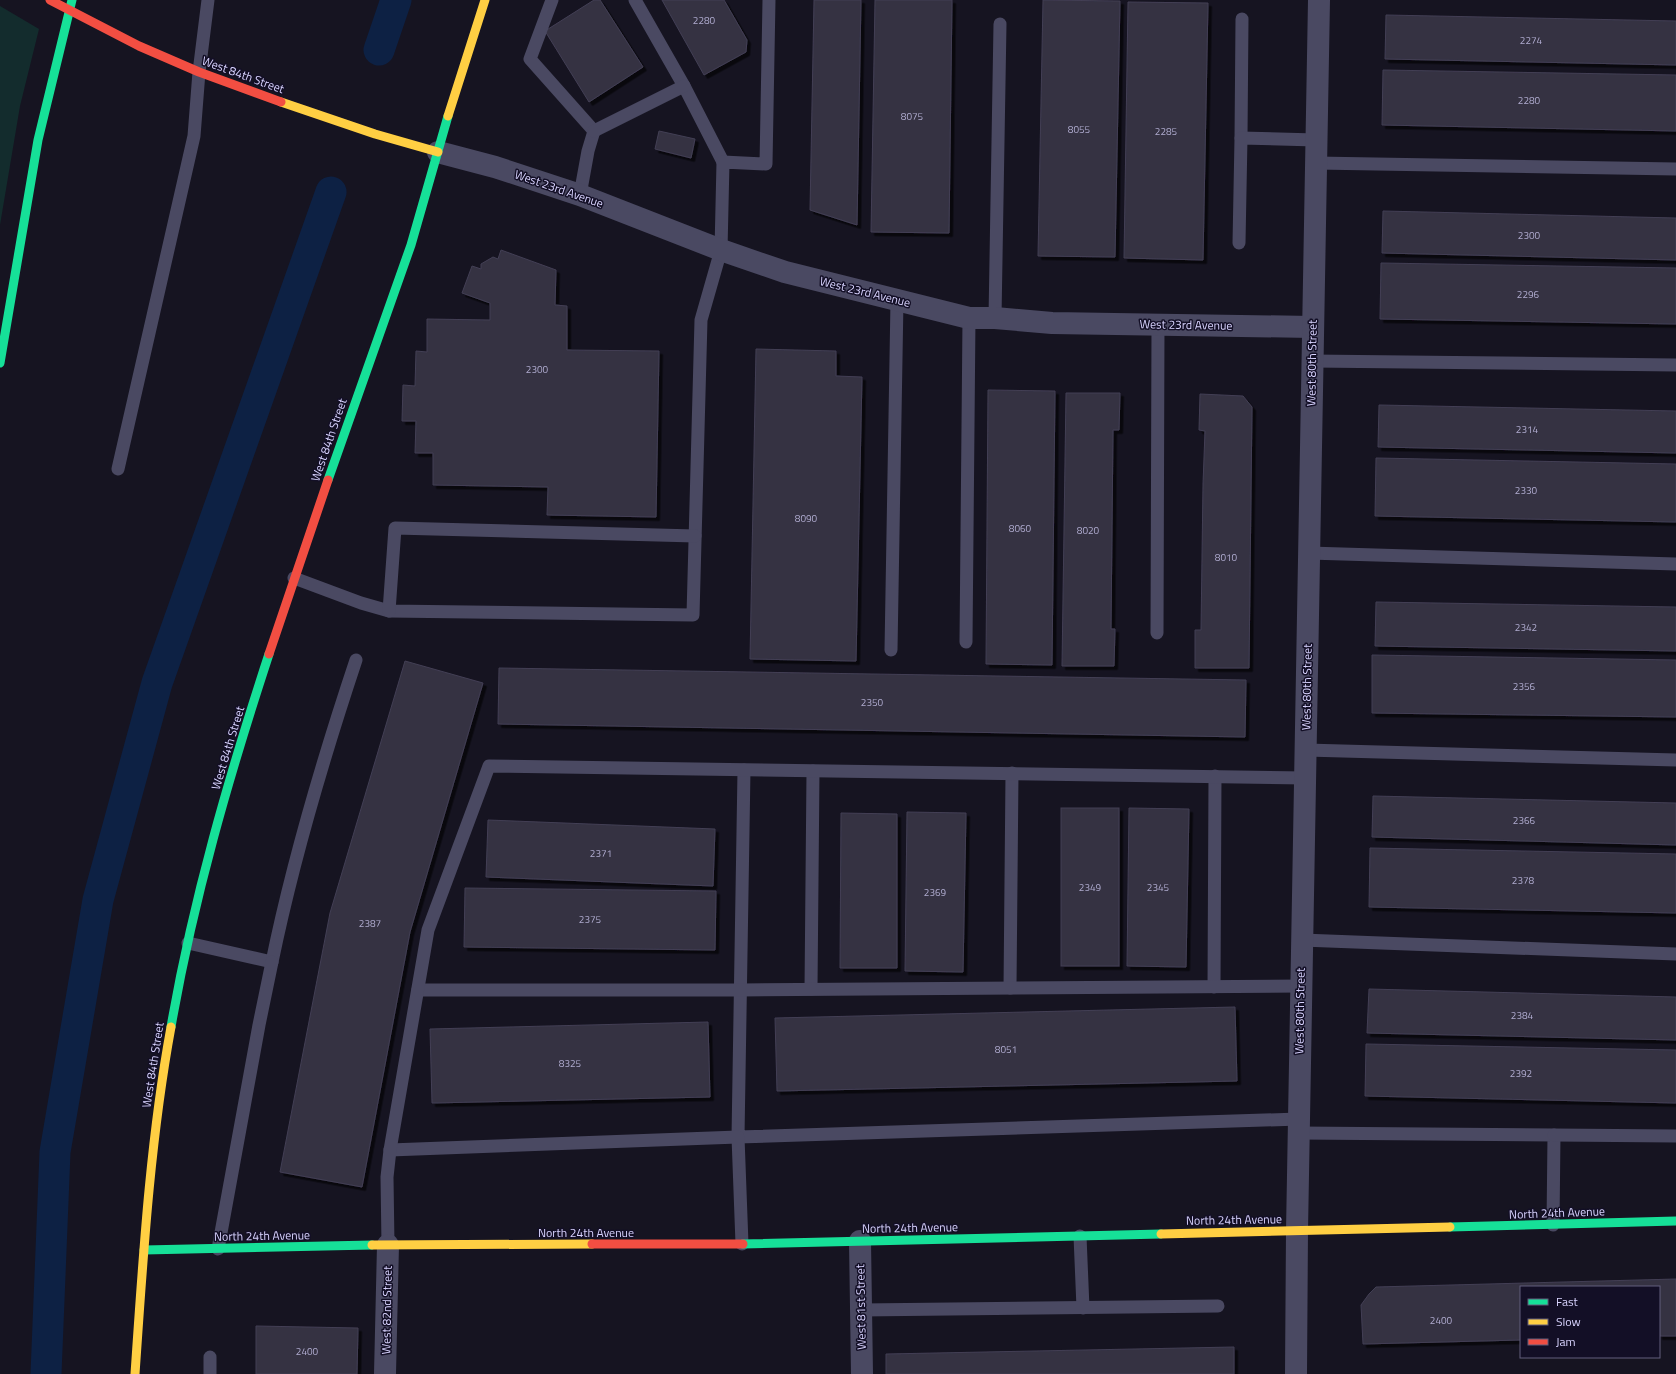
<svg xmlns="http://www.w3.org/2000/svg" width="1676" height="1374" viewBox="0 0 1676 1374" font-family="'Titillium Web',sans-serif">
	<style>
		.green { fill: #132c2d }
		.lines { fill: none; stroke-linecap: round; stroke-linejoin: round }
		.canal { stroke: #0d2144; stroke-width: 31 }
		.building { fill: #343243; stroke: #433f54; filter: url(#shadow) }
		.lane { stroke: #4a4962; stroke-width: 13 }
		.street { stroke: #4a4962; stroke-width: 22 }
		.fast { stroke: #16e098; stroke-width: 9 }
		.slow { stroke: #ffcf43; stroke-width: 9 }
		.jam { stroke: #f24e42; stroke-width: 9 }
		.labels { text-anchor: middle; stroke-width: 3; stroke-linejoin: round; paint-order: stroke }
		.number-label { font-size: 10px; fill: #b0acd0 }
		.street-label { font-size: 12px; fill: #d9d4ff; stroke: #130f26 }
	</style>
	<defs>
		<filter id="shadow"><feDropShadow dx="3.5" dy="3.5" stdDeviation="0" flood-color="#0009"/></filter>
	</defs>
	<rect width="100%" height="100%" fill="#161421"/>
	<!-- green -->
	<path class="green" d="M0,6L39,29L20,106L0,225Z"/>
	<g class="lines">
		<!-- canal -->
		<g class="canal">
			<path d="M379,50L396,0"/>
			<path d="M46,1374L55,1152L98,900L157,683L331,192"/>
		</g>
	</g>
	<!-- building -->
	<g class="building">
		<path d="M594,0H600L643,67L589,102L545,31Z"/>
		<path d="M662,0H724L747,40L746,52L704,75Z"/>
		<path d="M814,0H861L857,225L810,210Z"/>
		<path d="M875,0H952L949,233L871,232Z"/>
		<path d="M1043,0L1120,1L1115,257L1038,256Z"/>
		<path d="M1128,2L1208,3L1203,260L1124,258Z"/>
		<path d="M1386,15L1676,21V65L1385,59Z"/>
		<path d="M1383,70L1676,75V131L1382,125Z"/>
		<path d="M659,131L695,139L691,158L655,149Z"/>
		<path d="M1383,211L1676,218V260L1382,253Z"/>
		<path d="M501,250L556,270L555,305L567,306V350L659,351L656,517L547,515L548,487L433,485V453H415L416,421H402L403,385L415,386L416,351L427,352V319L490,320V303L462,293L472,266L481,269V264L493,257L498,259Z"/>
		<path d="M1381,263L1676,268V324L1380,319Z"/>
		<path d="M756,349L836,351V376L862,377L856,661L750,659Z"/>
		<path d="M988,390L1055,391L1052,665L986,664Z"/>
		<path d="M1066,393H1120L1119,430H1113L1111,629H1115L1114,666H1062Z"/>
		<path d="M1200,394L1243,396L1252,407L1249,668H1195V630H1201L1203,484L1205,431L1199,430Z"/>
		<path d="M1379,405L1676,411V453L1378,447Z"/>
		<path d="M1376,458L1676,464V522L1375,516Z"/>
		<path d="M1376,602L1676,607V651L1375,646Z"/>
		<path d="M1372,655L1676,660V717L1372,713Z"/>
		<path d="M405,661L483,683L410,932L362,1187L280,1172L330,913Z"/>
		<path d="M499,668L1246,680L1245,737L498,724Z"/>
		<path d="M1373,796L1676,803V845L1372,837Z"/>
		<rect x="1061" y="808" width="58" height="158"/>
		<path d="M1129,808L1189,809L1186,967L1127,966Z"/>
		<path d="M907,812L966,813L963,972L905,971Z"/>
		<path d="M841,813L897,814V968H840Z"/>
		<path d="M488,820L715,829L713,886L486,877Z"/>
		<path d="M1370,848L1676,854V913L1369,907Z"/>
		<path d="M465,888L716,891L715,950L464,947Z"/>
		<path d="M1369,989L1676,997V1040L1367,1033Z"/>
		<path d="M1235,1007L1237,1081L777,1091L775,1018Z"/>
		<path d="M708,1022L710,1097L432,1103L430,1029Z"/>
		<path d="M1366,1044L1676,1050V1103L1365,1096Z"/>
		<path d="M1676,1279V1336H1659V1287H1521V1340L1363,1344L1361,1305L1369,1294L1376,1287Z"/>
		<path d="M256,1326L358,1328L357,1374H256Z"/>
		<path d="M1234,1347V1374H886V1354Z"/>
	</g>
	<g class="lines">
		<!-- lane -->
		<g class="lane">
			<path d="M552,0L530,59L594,131L588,151L580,195"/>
			<path d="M635,0L684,86L723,162"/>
			<path d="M594,131L684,86"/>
			<path d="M1241,138L1242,19"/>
			<path d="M1316,163L1676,169"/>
			<path d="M1239,243L1241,138L1316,140"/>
			<path d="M995,318L1000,24"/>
			<path d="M1312,361L1676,365"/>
			<path d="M118,469L194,136L199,72L208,0"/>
			<path d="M1309,553L1676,564"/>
			<path d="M294,578L361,603L389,611L693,615L701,320L721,250L723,162L766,164L769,0"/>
			<path d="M389,611L395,528L695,536"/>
			<path d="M1157,633L1158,325"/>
			<path d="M966,642L969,318"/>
			<path d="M891,650L897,300"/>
			<path d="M1306,750L1676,760"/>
			<path d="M744,770L738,1137L1299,1119"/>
			<path d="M1302,940L1676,954"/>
			<path d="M188,943L272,962C293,860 323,759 356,660"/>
			<path d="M1214,987L1215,776"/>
			<path d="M1010,988L1012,773"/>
			<path d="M811,989L813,771"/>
			<path d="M418,990H741L1301,986"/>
			<path d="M1298,1133L1554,1135L1553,1225"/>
			<path d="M1554,1135L1676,1136"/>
			<path d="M390,1150L738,1137L742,1244"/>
			<path d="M1080,1236L1083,1308"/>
			<path d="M388,1245L387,1177L390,1150L428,930L489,766L1305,778"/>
			<path d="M218,1249L259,1025L272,962"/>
			<path d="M861,1310L1218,1306"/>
			<path d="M210,1357V1374"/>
		</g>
		<!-- street -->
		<g class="street">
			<path d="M438,152L495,167L580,195L721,250L785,272L969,318H995L1052,323L1312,327"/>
			<path d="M860,1241L862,1374"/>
			<path d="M385,1374L388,1245"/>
			<path d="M1296,1374L1297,1231L1319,0"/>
		</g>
		<!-- fast -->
		<g class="fast">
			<path d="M0,363L38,140L72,0"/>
			<path d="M328,480L411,245L448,116"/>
			<path d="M171,1027C193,900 229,776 269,654"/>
			<path d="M1450,1227L1676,1221"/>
			<path d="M743,1244L1161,1234"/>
			<path d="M144,1250L372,1245"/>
		</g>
		<!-- slow -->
		<g class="slow">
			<path d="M281,102L375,134L438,152"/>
			<path d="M448,116L485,0"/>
			<path d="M1161,1234L1450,1227"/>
			<path d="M372,1245L592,1244"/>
			<path d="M135,1374C143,1258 150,1141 171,1027"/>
		</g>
		<!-- jam -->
		<g class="jam">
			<path d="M50,0L139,46L199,72L281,102"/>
			<path d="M269,654L328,480"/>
			<path d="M592,1244H743"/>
		</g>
	</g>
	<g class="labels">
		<!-- number labels -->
		<g class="number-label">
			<text x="704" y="24">2280</text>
			<text x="1531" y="44">2274</text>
			<text x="1529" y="104">2280</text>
			<text x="912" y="120">8075</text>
			<text x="1079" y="133">8055</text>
			<text x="1166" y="135">2285</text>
			<text x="1529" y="239">2300</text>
			<text x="1528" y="298">2296</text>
			<text x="537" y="373">2300</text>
			<text x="1527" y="433">2314</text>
			<text x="1526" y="494">2330</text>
			<text x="806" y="522">8090</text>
			<text x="1020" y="532">8060</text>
			<text x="1088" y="534">8020</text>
			<text x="1226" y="561">8010</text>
			<text x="1526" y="631">2342</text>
			<text x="1524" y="690">2356</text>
			<text x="872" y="706">2350</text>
			<text x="1524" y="824">2366</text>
			<text x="601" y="857">2371</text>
			<text x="1523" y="884">2378</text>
			<text x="1090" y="891">2349</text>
			<text x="1158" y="891">2345</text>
			<text x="935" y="896">2369</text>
			<text x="590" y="923">2375</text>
			<text x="370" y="927">2387</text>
			<text x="1522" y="1019">2384</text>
			<text x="1006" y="1053">8051</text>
			<text x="570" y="1067">8325</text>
			<text x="1521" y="1077">2392</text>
			<text x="1441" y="1324">2400</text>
			<text x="307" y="1355">2400</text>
		</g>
		<!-- street labels -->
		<g class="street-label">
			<text transform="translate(243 75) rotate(20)" y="4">West 84th Street</text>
			<text transform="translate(559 189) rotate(19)" y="4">West 23rd Avenue</text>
			<text transform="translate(865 292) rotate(14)" y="4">West 23rd Avenue</text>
			<text transform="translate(1186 325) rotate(1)" y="4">West 23rd Avenue</text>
			<text transform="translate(1312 363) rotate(-89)" y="4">West 80th Street</text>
			<text transform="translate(329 440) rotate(-71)" y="4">West 84th Street</text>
			<text transform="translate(1307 687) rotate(-89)" y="4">West 80th Street</text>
			<text transform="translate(228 748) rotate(-73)" y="4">West 84th Street</text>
			<text transform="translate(1300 1011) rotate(-89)" y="4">West 80th Street</text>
			<text transform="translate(153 1065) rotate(-81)" y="4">West 84th Street</text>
			<text transform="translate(1557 1213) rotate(-2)" y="4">North 24th Avenue</text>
			<text transform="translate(1234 1220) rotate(-1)" y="4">North 24th Avenue</text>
			<text transform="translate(910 1228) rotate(-1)" y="4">North 24th Avenue</text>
			<text x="586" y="1237">North 24th Avenue</text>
			<text transform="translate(262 1236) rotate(-1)" y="4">North 24th Avenue</text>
			<text transform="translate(861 1307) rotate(-91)" y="4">West 81st Street</text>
			<text transform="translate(387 1310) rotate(-89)" y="4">West 82nd Street</text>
		</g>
	</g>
	<!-- legend -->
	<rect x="1520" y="1286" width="140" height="72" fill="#130f26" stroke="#625e7d"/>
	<rect x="1528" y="1299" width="20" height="6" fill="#16e098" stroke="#625e7d"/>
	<text x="1556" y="1306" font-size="12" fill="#d9d4ff">Fast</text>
	<rect x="1528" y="1319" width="20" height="6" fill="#ffcf43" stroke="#625e7d"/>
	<text x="1556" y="1326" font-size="12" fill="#d9d4ff">Slow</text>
	<rect x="1528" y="1339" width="20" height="6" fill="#f24e42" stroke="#625e7d"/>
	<text x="1556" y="1346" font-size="12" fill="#d9d4ff">Jam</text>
</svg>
